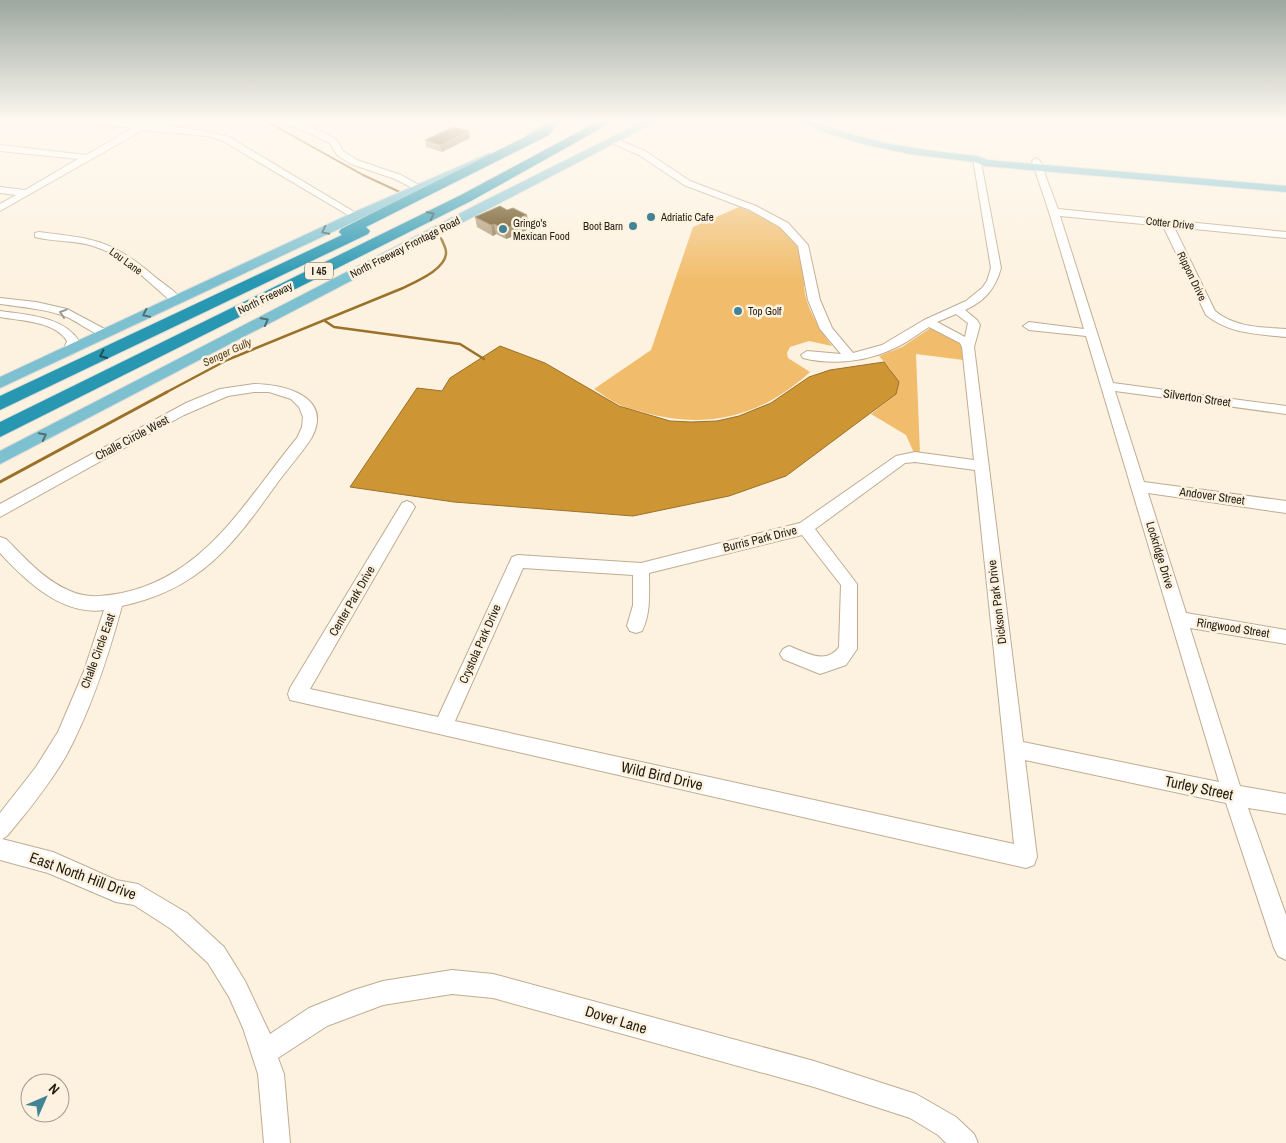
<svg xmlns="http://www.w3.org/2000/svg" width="1286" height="1143" viewBox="0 0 1286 1143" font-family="'Archivo Narrow',sans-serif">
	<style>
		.green { fill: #f1bd6c }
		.water { fill: #cd9533; stroke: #9a7129 }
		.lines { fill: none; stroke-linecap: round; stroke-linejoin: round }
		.stream-far2 { stroke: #9a7129; stroke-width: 2 }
		.stream-far1 { stroke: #9a7129; stroke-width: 2.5 }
		.stream { stroke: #9a7129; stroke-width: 3 }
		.minor-casing { stroke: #bfac91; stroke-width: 2 }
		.major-casing { stroke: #dcdbd9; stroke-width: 2 }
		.highway-casing { stroke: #dcdbd9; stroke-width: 2 }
		.minor { fill: #fff; fill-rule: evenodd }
		.major { fill: #7dc1d1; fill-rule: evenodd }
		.highway { fill: #2797b2; fill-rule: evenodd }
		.wall { fill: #ab9772 }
		.shaded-wall { fill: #8a7346 }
		.building { fill: #593c04; stroke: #8a7346 }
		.oneway { stroke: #254d52 }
		.oneway2 { stroke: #506e72 }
		.oneway3 { stroke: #9c9994 }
		.poi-dot { fill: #428395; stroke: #fdf2e0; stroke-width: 2 }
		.labels { text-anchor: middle; stroke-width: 5; stroke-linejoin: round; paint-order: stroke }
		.far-poi-label { font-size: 11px; fill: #231c12; stroke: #fdf2e0; text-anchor: start }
		.far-street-label { font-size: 11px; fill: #231c12; stroke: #fdf2e0 }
		.shield { fill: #fdf2e0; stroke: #645c50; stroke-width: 1 }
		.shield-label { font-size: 11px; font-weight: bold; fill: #231c12 }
		.far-water-label { font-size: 11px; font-style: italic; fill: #584019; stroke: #fdf2e0 }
		.street-label { font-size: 12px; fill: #231c12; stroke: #fdf2e0 }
		.near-street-label { font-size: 15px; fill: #231c12; stroke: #fdf2e0 }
	</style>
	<rect width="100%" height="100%" fill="#fdf2e0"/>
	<!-- green -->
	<g class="green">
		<path d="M739,207C763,216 796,231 802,259C804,271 803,283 805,294C809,313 821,331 832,346L809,341L790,347L787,353L788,358L810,372C762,416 708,430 646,413C638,410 628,409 620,405C611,401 602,394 594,389L651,350L693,227Z"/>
		<path d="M932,327L962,343L963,360L916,354L920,454L914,453L906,435L871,414L896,394L891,370L879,356L902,347Z"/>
	</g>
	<!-- water -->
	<path class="water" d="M500,346L545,363L619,406L670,421L691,422L717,421L739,416L771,403L809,377L830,370L884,362L899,382L896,394L786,476L729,496L633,516L454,502L350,487L417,388L442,391L450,378Z"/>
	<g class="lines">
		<!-- stream-far2 -->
		<g class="stream-far2">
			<path d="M266,121L363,175L402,193"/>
			<path d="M441,238L442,241"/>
		</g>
		<!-- stream-far1 -->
		<g class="stream-far1">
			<path d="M325,321L334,327L460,344L484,359"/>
			<path d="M165,393L227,360L403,288C415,282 447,269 446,252C446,248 443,243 442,240"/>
		</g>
		<!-- stream -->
		<path class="stream" d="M0,482L167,392"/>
		<defs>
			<g id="minor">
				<path d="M82,121C130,121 183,125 229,137L361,216L359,218H353L223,141L207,136L143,130L0,211V204L16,195L0,193V187L25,190L78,159L0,151V145L86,155L133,128L86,123Z"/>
				<path d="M277,121H290L313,128L336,139L343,151L357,160L401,175L424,188L422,190H416L395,179L351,164L337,155L330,143L307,132Z"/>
				<path d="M614,136H620L621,141L645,151L690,181L756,206L788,223L808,245L820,300L832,328L853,353L882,345L924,320L966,301L982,288L987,281L991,268L973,159L980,157L1001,268C995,289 985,301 965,310L977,320L980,325L974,347L1023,742L1219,782L1086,336L1029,330L1023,326L1029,322L1084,329L1049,212L1032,161L1036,158L1040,161L1058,209L1286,232V238L1174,227L1215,311C1236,328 1261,327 1286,329V337C1258,334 1229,334 1206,315L1163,226L1060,216L1113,383L1286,406V414L1115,391L1144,482L1286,501V513L1148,493L1186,613L1286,630V644L1190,628L1240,786L1286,794V814L1248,808L1286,915V960L1278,956L1274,948L1226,803L1025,760L1037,857L1034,865L1026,868L290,700L288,694L290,688L402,503L407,501L412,503L415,507L310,689L438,717L512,557L518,555L641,563L800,523L896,456L915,452L974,460L962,347L960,343L929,327C919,333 909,341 899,346C870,361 835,366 803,358L801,355L807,351L841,354L820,329L808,300L798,246L780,227L750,210L684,185L639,155L614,144ZM956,314L968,323L965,337L937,322ZM915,462L975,470L1014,844L455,721L523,568L633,575V605L627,626L630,631L636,633L642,631C651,613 649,593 649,573L802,535L841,585L839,647C826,665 807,653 789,646L783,649L780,654L783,659L820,674L846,665L857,649V584L815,529L905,463Z"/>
				<path d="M39,232C94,239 111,239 155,277C164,284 175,291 182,300L180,302H172C148,282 124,255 93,246C75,240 54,242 35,237V233Z"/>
				<path d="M0,298L36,302L67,309L112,333L106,337C91,333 80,323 67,317C46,309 22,307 0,304Z"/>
				<path d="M0,311C27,315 63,316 79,341L73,354L69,355L65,354L63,351L67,341C55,321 21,321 0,317Z"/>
				<path d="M254,384C283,384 333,396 312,437C302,453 289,467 278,482C233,545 201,589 122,606C108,657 91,710 66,756C49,785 28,811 7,836L2,839L53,852L116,880L138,884L187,913L224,947L245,981L270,1034L309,1008L354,990L383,981L452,970L493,974L814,1061L916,1094L956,1117L974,1134L978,1143H946L938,1135L910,1118L814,1087L493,998L452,994L383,1005L327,1026L278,1058L284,1074L290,1143H264L258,1074L243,1028L229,997L208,963L171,929L134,905L116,902L48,873L0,860V813L36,767L58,732L84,671L104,610C62,616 26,581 0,553V537L6,539C25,558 44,580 70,591C88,599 104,596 122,593C207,575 246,499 297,438L302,427L303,417L299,407L291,399L269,392H254L228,396L184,415L0,517V504L186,403L220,389Z"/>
			</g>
			<g id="major">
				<path d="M551,121H564L534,138H526L525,136Z"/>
				<path d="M644,121H657L0,464V451L484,201Z"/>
				<path d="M798,121C822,121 846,134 869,139C905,148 941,152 977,156L987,160L1286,186V192L985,166L975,162L910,154L867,145L821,131Z"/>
				<path d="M490,153L495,156L494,158L360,219L0,388V377L352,213Z"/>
			</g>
			<g id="highway">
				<path d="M599,121H614L471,201L0,437V422L461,195Z"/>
				<path d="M550,122L556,126L549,135L366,227L370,231L368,234L0,410V396L342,235L339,232L341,229L541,129L546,123Z"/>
			</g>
		</defs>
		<!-- minor casing -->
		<use href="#minor" class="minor-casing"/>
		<!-- major casing -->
		<use href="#major" class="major-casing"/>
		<!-- highway casing -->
		<use href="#highway" class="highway-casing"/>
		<!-- minor -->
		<use href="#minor" class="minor"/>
		<!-- major -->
		<use href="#major" class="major"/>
		<!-- highway -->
		<use href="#highway" class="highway"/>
	</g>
	<!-- wall -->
	<g class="wall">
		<path d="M470,138L442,152L426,147L425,140Z"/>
		<path d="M507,210L527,215L528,225L526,226L527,230L506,239L496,234L493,236L477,227L475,217Z"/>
	</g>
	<!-- shaded-wall -->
	<g class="shaded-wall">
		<path d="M469,131L470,138L442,152L440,145Z"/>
		<path d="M527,215L528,225L526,226L527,230L506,239L505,229L521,217Z"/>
		<path d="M494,224L496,234L493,236L491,225Z"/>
	</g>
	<!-- building -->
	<g class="building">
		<path d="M453,127L469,131L440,145L425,140Z"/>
		<path d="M500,206L507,210L513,208L527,215L521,217L526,220L505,229L494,224L491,225L475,217Z"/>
	</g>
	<!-- one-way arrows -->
	<defs><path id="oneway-chevron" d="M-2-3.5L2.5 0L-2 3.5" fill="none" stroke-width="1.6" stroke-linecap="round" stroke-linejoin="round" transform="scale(1.25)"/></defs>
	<g class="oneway">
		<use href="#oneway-chevron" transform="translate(431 215) rotate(-27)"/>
		<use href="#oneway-chevron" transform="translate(103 355) rotate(155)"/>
	</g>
	<g class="oneway2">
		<use href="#oneway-chevron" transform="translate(325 231) rotate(154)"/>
		<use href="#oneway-chevron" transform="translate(146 314) rotate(154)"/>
		<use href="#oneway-chevron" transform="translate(265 321) rotate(-28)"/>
		<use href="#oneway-chevron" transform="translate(43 436) rotate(-27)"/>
	</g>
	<use class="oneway3" href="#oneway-chevron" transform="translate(63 313) rotate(-162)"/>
	<!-- sky -->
	<linearGradient id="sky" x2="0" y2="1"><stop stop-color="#9da8a0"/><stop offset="0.43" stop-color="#fef9f1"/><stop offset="1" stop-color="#fef9f1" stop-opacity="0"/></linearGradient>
	<rect width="1286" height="281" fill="url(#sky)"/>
	<!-- markers -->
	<g class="poi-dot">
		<circle cx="651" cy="217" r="5"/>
		<circle cx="633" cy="226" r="5"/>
		<circle cx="503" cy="229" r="5"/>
		<circle cx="738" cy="311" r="5"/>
	</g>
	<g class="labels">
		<!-- far-poi labels -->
		<g class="far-poi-label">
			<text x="661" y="221">Adriatic Cafe</text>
			<text x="513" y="227">Gringo's<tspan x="513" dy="13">Mexican Food</tspan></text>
			<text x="623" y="230" text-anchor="end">Boot Barn</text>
			<text x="748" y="315">Top Golf</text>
		</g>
		<!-- far-street labels -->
		<g class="far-street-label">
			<text transform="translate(1170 223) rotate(6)" y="4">Cotter Drive</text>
			<text transform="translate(405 247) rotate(-27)" y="4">North Freeway Frontage Road</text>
			<text transform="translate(126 261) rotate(36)" y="4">Lou Lane</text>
			<text transform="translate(1192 276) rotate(64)" y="4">Rippon Drive</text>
			<text transform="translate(265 298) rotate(-26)" y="4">North Freeway</text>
		</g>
		<!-- shield labels -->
		<rect class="shield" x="305" y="262.5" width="28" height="17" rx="4"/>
		<g class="shield-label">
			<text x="319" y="275">I 45</text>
		</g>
		<!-- far-water labels -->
		<g class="far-water-label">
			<text transform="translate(227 352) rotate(-25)" y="4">Senger Gully</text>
		</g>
		<!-- street labels -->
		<g class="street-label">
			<text transform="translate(1197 398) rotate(8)" y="4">Silverton Street</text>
			<text transform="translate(132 438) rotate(-28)" y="4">Challe Circle West</text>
			<text transform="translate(1212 496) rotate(8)" y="4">Andover Street</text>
			<text transform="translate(760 539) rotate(-14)" y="4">Burris Park Drive</text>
			<text transform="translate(1160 555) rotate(73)" y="4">Lockridge Drive</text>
			<text transform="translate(352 601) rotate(-60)" y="4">Center Park Drive</text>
			<text transform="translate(997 602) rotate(-97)" y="4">Dickson Park Drive</text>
			<text transform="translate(1233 628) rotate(9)" y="4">Ringwood Street</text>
			<text transform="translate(480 644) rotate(-66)" y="4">Crystola Park Drive</text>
			<text transform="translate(98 651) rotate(-70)" y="4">Challe Circle East</text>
		</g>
		<!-- near-street labels -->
		<g class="near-street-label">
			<text transform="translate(662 776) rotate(13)" y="5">Wild Bird Drive</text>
			<text transform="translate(1199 788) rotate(12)" y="5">Turley Street</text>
			<text transform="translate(83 876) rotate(20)" y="5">East North Hill Drive</text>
			<text transform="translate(616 1020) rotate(17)" y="5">Dover Lane</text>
		</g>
	</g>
	<!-- north arrow -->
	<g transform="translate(45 1098) rotate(45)"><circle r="24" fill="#fdf2e0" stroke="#a69c8e"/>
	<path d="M0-4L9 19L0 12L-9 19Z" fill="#428395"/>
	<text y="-8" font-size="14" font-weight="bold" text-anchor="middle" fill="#231c12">N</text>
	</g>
</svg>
